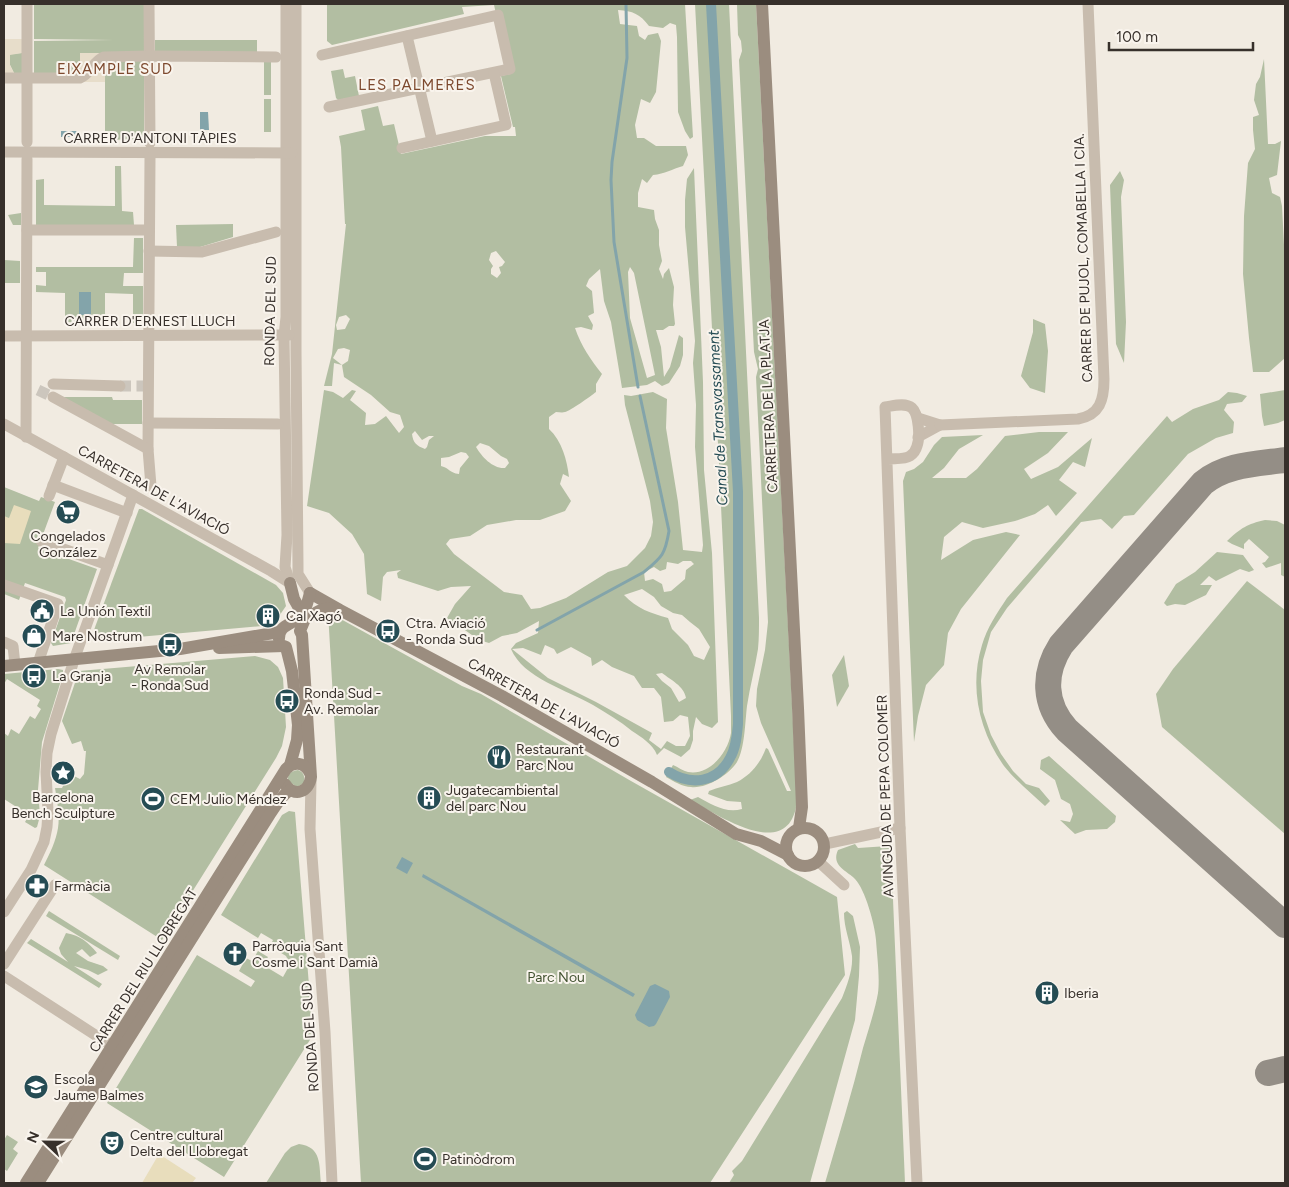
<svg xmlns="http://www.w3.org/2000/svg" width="1289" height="1187" viewBox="0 0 1289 1187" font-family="Figtree,sans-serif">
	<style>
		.green { fill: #b2bea2; fill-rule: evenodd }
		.sand { fill: #e8ddbc }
		.plaza { fill: #e7ddca }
		.water { fill: #83a4aa }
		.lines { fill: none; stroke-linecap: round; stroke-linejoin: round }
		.stream { stroke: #83a4aa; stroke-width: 3 }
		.canal { stroke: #83a4aa; stroke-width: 10 }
		.taxiway { stroke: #948e86; stroke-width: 26 }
		.street-tunnel { stroke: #ccc6bd; stroke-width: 11; stroke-dasharray: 11 5.5; stroke-linecap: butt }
		.street { stroke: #c8bcae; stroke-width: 11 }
		.secondary { stroke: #9b8d7f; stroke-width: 12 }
		.labels { text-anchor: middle; stroke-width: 4; stroke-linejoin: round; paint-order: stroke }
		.street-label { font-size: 14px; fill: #37302b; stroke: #f9f4ed }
		.poi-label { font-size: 14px; fill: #37302b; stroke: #f9f4ed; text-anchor: start }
		.park-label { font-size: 14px; fill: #435332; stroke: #f9f4ed }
		.neighbourhood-label { font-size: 15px; letter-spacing: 1px; fill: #7d492e; stroke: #f9f4ed }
		.water-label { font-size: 15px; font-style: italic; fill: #254c54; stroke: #f9f4ed }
	</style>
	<rect width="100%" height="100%" fill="#f1ebe1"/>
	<!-- green -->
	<g class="green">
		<path d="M34,4H144V53H81L80,75H34V41L113,40L34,39Z"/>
		<path d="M327,4H685L693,137L690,139L685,131L678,112L677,37L676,25L670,23L663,28L649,26C640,14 633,11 618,10L620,24L637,26L639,36L645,40L648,35L658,33L661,41L656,92L650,103L641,99L635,125L637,138H644L656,146H686L688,155L683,166C672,169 665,174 653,175L647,183L642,179L638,193V207L654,210L655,219L659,230V245L662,261L659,269L663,279L664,274L669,268L674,287L673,305L675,324L674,326H669L663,330H656L661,347L664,377L670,367L679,335L683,338V355L680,366L669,383L662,386L655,381L647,385L622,388L611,322L604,301L600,269L589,279L586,286L592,291L594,313L588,316L593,325L592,330L581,327L575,328C581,346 591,360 602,374L596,384V392C591,396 570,411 565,412C562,413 559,412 556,412L549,417V429C562,441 567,460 569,477L563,474L560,484L571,501L565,511L540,520H516L487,525L470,536L450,539L446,544L454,554L504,592L522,595L531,609L540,608L566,598L608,572L627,566L645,548L651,536L653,522L650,501L625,405L624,395L631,396L653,392L667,399L666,428L678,502L683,550L702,552L703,545L695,447L696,405L693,363L695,341L685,227V200L687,179L694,168L703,382L704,470L712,553L718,722L712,728L702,724L696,717L693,731V740L690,749L681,757L664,748L657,755C653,744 641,737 632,731C620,721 606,713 593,705C567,690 523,678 511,649L516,643L538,633L539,621L517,633L502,636L489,643L479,640L462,628L453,627L447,618L455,604L471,586L451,587L438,591L398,578L397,573L401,570L387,572L383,577L381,601L367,594L364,554L352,534L329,513L307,506L324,390L333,392L343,398L352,390L356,391L350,400L366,413L365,425L375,424L386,416L399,433L404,427L400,415L390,412L371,395L344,377L342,365L334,363L332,386H324L332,354L346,224H345L341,147L339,136L365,130L361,110L378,106L383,126L394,124L401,154L485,136H516L515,127H513L501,76L510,74L494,5L462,7L464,14L332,45L327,41ZM496,251L505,262L502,266L499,267L501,273L497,278L491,274V269L493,266L489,260L491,253ZM630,267L634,273L655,375L647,378L630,318L628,272ZM346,315L350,319L345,329L337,330L336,325L339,317ZM344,348L350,350L348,361L342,365L333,358L338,349ZM415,431L422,440L429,436H434L429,440L427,447L425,449C417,446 413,443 412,434ZM480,443L489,446L501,456L507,459L509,463L505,468C493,469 482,457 476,447ZM461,452L466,453L469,457L460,468L459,474C449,473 450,468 441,466V458L449,457ZM683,561H691L694,564L686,570L685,579L671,591L664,592L662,584L653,579L645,581L644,572L654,567L660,571L666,569L667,562L678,564ZM642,589L654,597L661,606L673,613L682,615L690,622L699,629L710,647L704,660L694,656L688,645L672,629L668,618C651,613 637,609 624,595ZM545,645L554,649L557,654L571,647L591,658L592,666L602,660L612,667L634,676L642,688H654L661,697L664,722L673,721L680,715L688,717L690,736L685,746H676L667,741L661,749L649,740L652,733L596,702L548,678L512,649L523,648L541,655ZM662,673C671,680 684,686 686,698L679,702L671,688L662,681L656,674Z"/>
		<path d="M695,4H729L759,618C759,628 759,639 758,649C755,668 750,686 747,706C745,722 745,748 737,762C729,775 706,789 691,787C683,787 673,781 666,777L673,765C678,767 683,771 688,772C710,776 728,752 731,733C731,727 731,722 731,716L718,443Z"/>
		<path d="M737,4H756L797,801C790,864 720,816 690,800L698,797C711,804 726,814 742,809L741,802L727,801L708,794L709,791C718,787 728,786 737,782C751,775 761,762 766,748L768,749L787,791H791L761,723L756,706L757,689L765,650L768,622L756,377L758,369L754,352L739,60L742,51L741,41L738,35Z"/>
		<rect x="155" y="40" width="102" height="12"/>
		<path d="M22,53V75H15L10,65V54Z"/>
		<path d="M1264,59L1268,144H1275L1281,141L1277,175L1269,178L1272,193L1280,197L1282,206L1285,264V358L1269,372H1253L1249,338L1243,274L1244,216L1248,163L1255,149L1253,130V117L1259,115L1254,100L1256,84L1260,77Z"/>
		<path d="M105,61H144V139L105,140Z"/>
		<rect x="264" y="61" width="7" height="34"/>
		<path d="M343,69L345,78L355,76L359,96L338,100L336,98L331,71Z"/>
		<rect x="264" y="99" width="7" height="33"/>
		<path d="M115,166H121L122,211L133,212L134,225H36V180L44,179V205L115,206Z"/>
		<path d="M1120,171L1124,180L1121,197L1126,322L1124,363L1116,344L1110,185Z"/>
		<path d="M21,213V225H13L8,215Z"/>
		<path d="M233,224V237L200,247H177L176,225Z"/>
		<path d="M134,238H143V273H124L123,286H143V323H133V294L105,293V323L65,322V293L36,292V285L46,286V272H36V267H133Z"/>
		<path d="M4,252V260L20,261V283H4Z"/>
		<path d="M1033,319L1045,324L1048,351L1045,393L1030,388L1021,376L1033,332Z"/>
		<path d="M1285,390V420L1278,423L1264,426L1262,416L1260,394Z"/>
		<path d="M1228,392L1237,393L1247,396L1242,402L1227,404L1224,410L1234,422L1233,433L1216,438L1188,454L1134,515L1124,516L1112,529L1101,519L1081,522L1007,608L991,632L983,660L981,681L983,712L991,735L1001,754L1013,771L1026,784L1039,788L1050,801L1045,806C1032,794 1015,780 1004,766C979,731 969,687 982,645C987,628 997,613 1007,598L1167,416L1172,422L1193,409L1219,400Z"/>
		<path d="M63,397H112L113,400H142V424H108Z"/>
		<path d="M1039,432H1068L1048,453L1024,469L1031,479L1058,467L1092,438L1085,467L1073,462L1059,480L1077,493L1056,516L1048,505L1035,514L1015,521L983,528L962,522L944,537L941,560L973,540L1006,532L1020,535L961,609L948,633L944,665L926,685L918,716L914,742L903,481L906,472L914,469L923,462L934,445L942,437L983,435L959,449L944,468L932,478H966L977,469L1005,436Z"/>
		<path d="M4,487L39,501L41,497L55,502L38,548L97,569L71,643L53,646L51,643L66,600L65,597L25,583L19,600L4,594Z"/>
		<path d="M139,509H142L276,585L283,593L286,606L273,625L93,641L91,638Z"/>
		<path d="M1265,520L1277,521L1285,525V577L1281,575V563L1266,568L1262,563L1265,562L1269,557L1249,539L1244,544V549L1232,544L1227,541C1241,528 1247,524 1265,520Z"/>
		<path d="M1217,552L1243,555L1254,570L1249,572L1240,569L1216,581L1209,576L1200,585H1212L1206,595L1185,605L1175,604L1167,606L1164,603L1176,584L1195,572Z"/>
		<path d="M1247,581L1285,610V834L1162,727L1156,694L1173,669Z"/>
		<path d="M328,612L462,686L481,694L631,781L837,897L845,975L710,1183H361L329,629Z"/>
		<path d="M844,655L849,686L837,707L832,675Z"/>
		<path d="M255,656L270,660L278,667L283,678L286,727L282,746L276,758L162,940L44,865C50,853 56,841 58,828C60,815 57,801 55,788H62L66,780L70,784L74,776L80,779L84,774L86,751H84L81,741L72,744L62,721L79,671Z"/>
		<path d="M58,669L63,670V674L42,742L38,790L40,816L37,827L35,828L25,822L29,815L4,799V733L8,736L11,729L19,734L30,716L35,719L41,709L37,706L40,700L7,679L4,684V674Z"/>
		<path d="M1049,756L1116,816L1115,822L1107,829L1086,830L1075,834L1060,820L1070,822L1073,814L1070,804L1061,799L1055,780L1040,769L1041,760Z"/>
		<path d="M298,770C304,772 305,777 304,783L297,787L288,781C287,774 291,771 298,770Z"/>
		<path d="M289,811L295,812L313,1035L224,1177L107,1103L197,955L251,987L255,981L239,971L246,958L252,961L258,951L268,957L263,965L283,977L288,968L283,965L287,958L286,956L270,946L273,940L261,933L258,938L221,915L282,815Z"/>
		<path d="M855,844L858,848L888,846L891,852L905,1183H825C838,1138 852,1093 863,1048C868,1031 875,1010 878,993C880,978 877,955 876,940C875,925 865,889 855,879C846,870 831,866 838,850Z"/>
		<path d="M49,911L120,956L118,960L46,916Z"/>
		<path d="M847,911L853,916L860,947L859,976L855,1020L810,1183H729L734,1175L732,1171L742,1161L842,998C847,985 853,970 852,956C850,941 844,928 844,913Z"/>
		<path d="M66,933C81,936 88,942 97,953L90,957L82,949L76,953L88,961L103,966L108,970L98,975L88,970L74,966L102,984L99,988L27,943L31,939L68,962L61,954L59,948Z"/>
		<path d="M7,1135L18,1142L13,1149L18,1153L7,1171L4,1169V1140Z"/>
		<path d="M299,1144C322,1147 319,1165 321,1183H266L285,1153L291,1147Z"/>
	</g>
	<!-- sand -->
	<g class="sand">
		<path d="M14,505L31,511L20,544L4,543V516L9,518Z"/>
		<path d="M159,1154L196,1178L192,1183H142Z"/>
	</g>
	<!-- plaza -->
	<g class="plaza">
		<path d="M4,39H22V53L10,55V65L15,75L4,82Z"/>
		<rect x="80" y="53" width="25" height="29"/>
	</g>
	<!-- water -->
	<g class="water">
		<path d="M200,112H208L209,130H200Z"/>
		<rect x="61" y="131" width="17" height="6"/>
		<rect x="79" y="292" width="12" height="23"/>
		<path d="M402,857L413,863L407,874L396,868Z"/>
		<path d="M423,874L635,994L633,997L422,877Z"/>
		<path d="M655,984L669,991L670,997L656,1024L654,1026L649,1027L637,1020L635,1015L650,986Z"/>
	</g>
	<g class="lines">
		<!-- stream -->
		<g class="stream">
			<path d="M626,4L627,58L612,162L611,180L614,242L638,387"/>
			<path d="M537,630L644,572C662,557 665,555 669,531L640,396"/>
		</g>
		<!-- canal -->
		<path class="canal" d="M669,772C691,786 717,783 730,758C736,748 737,735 738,724V492L711,4"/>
		<!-- taxiway -->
		<g class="taxiway">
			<path d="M1285,460C1257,464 1226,464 1203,483L1061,645C1043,673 1043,704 1067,730L1285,925"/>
			<path d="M1268,1073L1285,1069"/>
		</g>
		<!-- street-tunnel -->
		<g class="street-tunnel">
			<path d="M120,386H143"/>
			<path d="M38,390L53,397"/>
		</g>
		<!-- street -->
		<g class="street">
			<path d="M27,4V142"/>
			<path d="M149,4L150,143"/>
			<path d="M286,4V317L284,336L287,535L285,567L290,583"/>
			<path d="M296,4V351L298,566V574L310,593"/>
			<path d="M407,36L432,141"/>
			<path d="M322,55L498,15L510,69L329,107"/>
			<path d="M4,78H80C91,74 93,61 104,57L149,56L276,57"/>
			<path d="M402,148L506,125L494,73"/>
			<path d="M4,152L292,153"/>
			<path d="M150,158L148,449L151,486"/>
			<path d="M27,230H149"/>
			<path d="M149,251L202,252L276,232"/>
			<path d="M4,336L289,335"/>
			<path d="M53,384L120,386"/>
			<path d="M53,397L148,449"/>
			<path d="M918,418L940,425L918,437"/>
			<path d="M148,423L278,424"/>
			<path d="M4,424L271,571L290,583"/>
			<path d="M940,425L1078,419C1100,415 1104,400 1104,379L1088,4"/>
			<path d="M26,437L27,159"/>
			<path d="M887,459C894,458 904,460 910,456C913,454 916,450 917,446C920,438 919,414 912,408C905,402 893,406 885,407L900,828L917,1183"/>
			<path d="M53,485L127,513"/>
			<path d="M49,496L64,457"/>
			<path d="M41,541L108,565"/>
			<path d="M4,585L58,604L38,663"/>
			<path d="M4,642L13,646L15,665"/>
			<path d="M311,781L310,829L325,1032L332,1183"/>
			<path d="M825,844L900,828"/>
			<path d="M818,861L844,885"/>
			<path d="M4,912L31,870L44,842L47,827L48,811L46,772L47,753L51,734L74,660L133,495"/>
			<path d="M4,964L55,885"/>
			<path d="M4,976L120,1051"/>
		</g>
		<!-- secondary -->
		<g class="secondary">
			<path d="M762,4L798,708L802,807L799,828"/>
			<path d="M290,583L294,599L303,615"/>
			<path d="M310,593L340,610L502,696L652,782L736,834L761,841L788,855"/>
			<path d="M279,639C278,625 292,625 301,616C306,611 308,600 310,593"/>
			<path d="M286,647L292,671L298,725L297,740L290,765"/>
			<path d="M219,648L284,646"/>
			<path d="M4,666L180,649L279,632"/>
			<path d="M285,784C294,798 309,792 311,777L302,635L300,631L305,619L319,611L328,608L337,610"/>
			<circle cx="805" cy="847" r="19"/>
			<path d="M26,1183L286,769C294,761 304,762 310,773"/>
			<path d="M38,1183L270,814C276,805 281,796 290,790"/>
		</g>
	</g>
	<!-- icons -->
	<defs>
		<symbol id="supermarket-disc" viewBox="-11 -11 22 22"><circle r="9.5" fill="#254c54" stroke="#f9f4ed"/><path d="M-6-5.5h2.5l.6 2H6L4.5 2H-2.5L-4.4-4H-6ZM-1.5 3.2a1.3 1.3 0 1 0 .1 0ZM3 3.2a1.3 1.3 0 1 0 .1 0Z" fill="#fff"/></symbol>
		<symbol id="civic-disc" viewBox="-11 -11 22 22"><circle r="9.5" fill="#254c54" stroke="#f9f4ed"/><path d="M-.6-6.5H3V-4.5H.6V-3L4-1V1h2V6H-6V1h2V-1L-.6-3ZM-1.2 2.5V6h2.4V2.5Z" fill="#fff"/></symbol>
		<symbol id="building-disc" viewBox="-11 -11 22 22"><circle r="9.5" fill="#254c54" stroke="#f9f4ed"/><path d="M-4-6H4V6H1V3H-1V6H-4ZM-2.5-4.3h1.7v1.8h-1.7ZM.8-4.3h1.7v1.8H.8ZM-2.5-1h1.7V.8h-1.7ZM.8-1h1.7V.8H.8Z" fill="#fff"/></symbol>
		<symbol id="bus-disc" viewBox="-11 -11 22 22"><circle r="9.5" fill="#254c54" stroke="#f9f4ed"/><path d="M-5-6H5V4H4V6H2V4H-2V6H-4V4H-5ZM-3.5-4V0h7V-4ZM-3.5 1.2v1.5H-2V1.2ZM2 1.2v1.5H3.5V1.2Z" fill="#fff"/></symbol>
		<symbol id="shop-disc" viewBox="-11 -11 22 22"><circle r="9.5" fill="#254c54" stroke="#f9f4ed"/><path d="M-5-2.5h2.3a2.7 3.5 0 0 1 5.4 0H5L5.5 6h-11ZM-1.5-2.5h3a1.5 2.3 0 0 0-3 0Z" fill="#fff"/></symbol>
		<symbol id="restaurant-disc" viewBox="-11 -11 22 22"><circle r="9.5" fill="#254c54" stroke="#f9f4ed"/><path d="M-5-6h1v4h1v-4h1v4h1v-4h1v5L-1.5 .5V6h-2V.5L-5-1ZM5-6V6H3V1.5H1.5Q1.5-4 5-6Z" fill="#fff"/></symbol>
		<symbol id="sight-disc" viewBox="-11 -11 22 22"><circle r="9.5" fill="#254c54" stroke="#f9f4ed"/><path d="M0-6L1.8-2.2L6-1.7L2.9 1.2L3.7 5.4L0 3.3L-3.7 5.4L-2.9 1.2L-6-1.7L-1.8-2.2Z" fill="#fff"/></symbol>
		<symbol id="stadium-disc" viewBox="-11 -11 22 22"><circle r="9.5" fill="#254c54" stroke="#f9f4ed"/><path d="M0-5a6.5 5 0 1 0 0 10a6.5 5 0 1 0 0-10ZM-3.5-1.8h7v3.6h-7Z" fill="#fff"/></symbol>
		<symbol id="pharmacy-disc" viewBox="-11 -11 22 22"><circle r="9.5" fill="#254c54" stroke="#f9f4ed"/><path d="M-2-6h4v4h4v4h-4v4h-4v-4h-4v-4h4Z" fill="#fff"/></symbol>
		<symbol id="church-disc" viewBox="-11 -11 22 22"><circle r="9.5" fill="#254c54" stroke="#f9f4ed"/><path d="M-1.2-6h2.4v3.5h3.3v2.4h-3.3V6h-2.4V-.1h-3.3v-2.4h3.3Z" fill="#fff"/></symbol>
		<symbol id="school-disc" viewBox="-11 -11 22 22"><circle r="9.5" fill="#254c54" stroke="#f9f4ed"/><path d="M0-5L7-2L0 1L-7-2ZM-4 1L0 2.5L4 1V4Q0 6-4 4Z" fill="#fff"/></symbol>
		<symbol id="theatre-disc" viewBox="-11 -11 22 22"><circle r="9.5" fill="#254c54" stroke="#f9f4ed"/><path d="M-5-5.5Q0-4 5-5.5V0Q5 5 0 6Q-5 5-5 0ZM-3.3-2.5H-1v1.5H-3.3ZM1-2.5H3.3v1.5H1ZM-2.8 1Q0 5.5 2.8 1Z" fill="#fff"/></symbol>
	</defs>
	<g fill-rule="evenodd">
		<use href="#supermarket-disc" x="54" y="498" width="28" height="28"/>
		<use href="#civic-disc" x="28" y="597" width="28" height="28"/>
		<use href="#building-disc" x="254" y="602" width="28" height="28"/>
		<use href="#bus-disc" x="374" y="617" width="28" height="28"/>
		<use href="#shop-disc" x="20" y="622" width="28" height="28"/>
		<use href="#bus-disc" x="156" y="631" width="28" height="28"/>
		<use href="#bus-disc" x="20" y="662" width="28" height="28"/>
		<use href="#bus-disc" x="273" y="687" width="28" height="28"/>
		<use href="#restaurant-disc" x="485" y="743" width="28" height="28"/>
		<use href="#sight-disc" x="49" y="759" width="28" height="28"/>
		<use href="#building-disc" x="415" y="784" width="28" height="28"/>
		<use href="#stadium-disc" x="139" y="785" width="28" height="28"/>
		<use href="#pharmacy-disc" x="23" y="872" width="28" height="28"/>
		<use href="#church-disc" x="221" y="940" width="28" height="28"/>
		<use href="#building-disc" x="1033" y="979" width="28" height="28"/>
		<use href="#school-disc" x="22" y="1073" width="28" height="28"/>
		<use href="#theatre-disc" x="98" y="1129" width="28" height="28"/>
		<use href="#stadium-disc" x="411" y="1145" width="28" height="28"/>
	</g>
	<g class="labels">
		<!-- street labels -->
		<g class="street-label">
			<text x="150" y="143">CARRER D'ANTONI TÀPIES</text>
			<text transform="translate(1083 258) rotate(-92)" y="5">CARRER DE PUJOL, COMABELLA I CIA.</text>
			<text transform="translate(270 311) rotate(-89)" y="5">RONDA DEL SUD</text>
			<text x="150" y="326">CARRER D'ERNEST LLUCH</text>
			<text transform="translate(768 406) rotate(-93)" y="5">CARRETERA DE LA PLATJA</text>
			<text transform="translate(154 490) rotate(29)" y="5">CARRETERA DE L'AVIACIÓ</text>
			<text transform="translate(544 703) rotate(29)" y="5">CARRETERA DE L'AVIACIÓ</text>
			<text transform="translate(885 796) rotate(-92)" y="5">AVINGUDA DE PEPA COLOMER</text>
			<text transform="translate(143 970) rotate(-58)" y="5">CARRER DEL RIU LLOBREGAT</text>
			<text transform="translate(310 1037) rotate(-94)" y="5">RONDA DEL SUD</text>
		</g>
		<!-- poi labels -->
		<g class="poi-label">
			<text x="68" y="541" text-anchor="middle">Congelados<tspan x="68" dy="16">González</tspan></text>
			<text x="60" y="616">La Unión Textil</text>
			<text x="286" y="621">Cal Xagó</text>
			<text x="406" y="628">Ctra. Aviació<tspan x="406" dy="16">- Ronda Sud</tspan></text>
			<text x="52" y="641">Mare Nostrum</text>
			<text x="170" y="674" text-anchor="middle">Av Remolar<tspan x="170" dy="16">- Ronda Sud</tspan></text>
			<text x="52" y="681">La Granja</text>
			<text x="304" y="698">Ronda Sud -<tspan x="304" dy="16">Av. Remolar</tspan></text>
			<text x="516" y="754">Restaurant<tspan x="516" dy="16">Parc Nou</tspan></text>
			<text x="446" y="795">Jugatecambiental<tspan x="446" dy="16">del parc Nou</tspan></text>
			<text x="63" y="802" text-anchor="middle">Barcelona<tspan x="63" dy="16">Bench Sculpture</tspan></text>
			<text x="170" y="804">CEM Julio Méndez</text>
			<text x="54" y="891">Farmàcia</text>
			<text x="252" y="951">Parròquia Sant<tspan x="252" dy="16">Cosme i Sant Damià</tspan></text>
			<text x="1064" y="998">Iberia</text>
			<text x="54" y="1084">Escola<tspan x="54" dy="16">Jaume Balmes</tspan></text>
			<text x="130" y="1140">Centre cultural<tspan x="130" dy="16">Delta del Llobregat</tspan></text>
			<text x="442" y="1164">Patinòdrom</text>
		</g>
		<!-- park labels -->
		<g class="park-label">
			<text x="556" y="982">Parc Nou</text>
		</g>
		<!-- neighbourhood labels -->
		<g class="neighbourhood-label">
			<text x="115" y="74">EIXAMPLE SUD</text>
			<text x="417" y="90">LES PALMERES</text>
		</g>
		<!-- water labels -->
		<g class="water-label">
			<text transform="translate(718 418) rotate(-93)" y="5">Canal de Transvassament</text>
		</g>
	</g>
	<!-- border -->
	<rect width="1289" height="1187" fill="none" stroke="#37302b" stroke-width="10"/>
	<!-- north arrow -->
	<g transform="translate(45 1142) rotate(292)" stroke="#f9f4ed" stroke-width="4" paint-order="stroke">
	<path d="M0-4L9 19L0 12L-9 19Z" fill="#37302b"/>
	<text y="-8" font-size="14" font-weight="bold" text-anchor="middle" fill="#37302b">N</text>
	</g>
	<!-- scale -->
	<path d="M1109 42v8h144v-8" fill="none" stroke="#37302b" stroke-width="2.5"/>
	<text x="1116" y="42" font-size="15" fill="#37302b" stroke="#f9f4ed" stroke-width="4" paint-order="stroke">100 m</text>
</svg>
